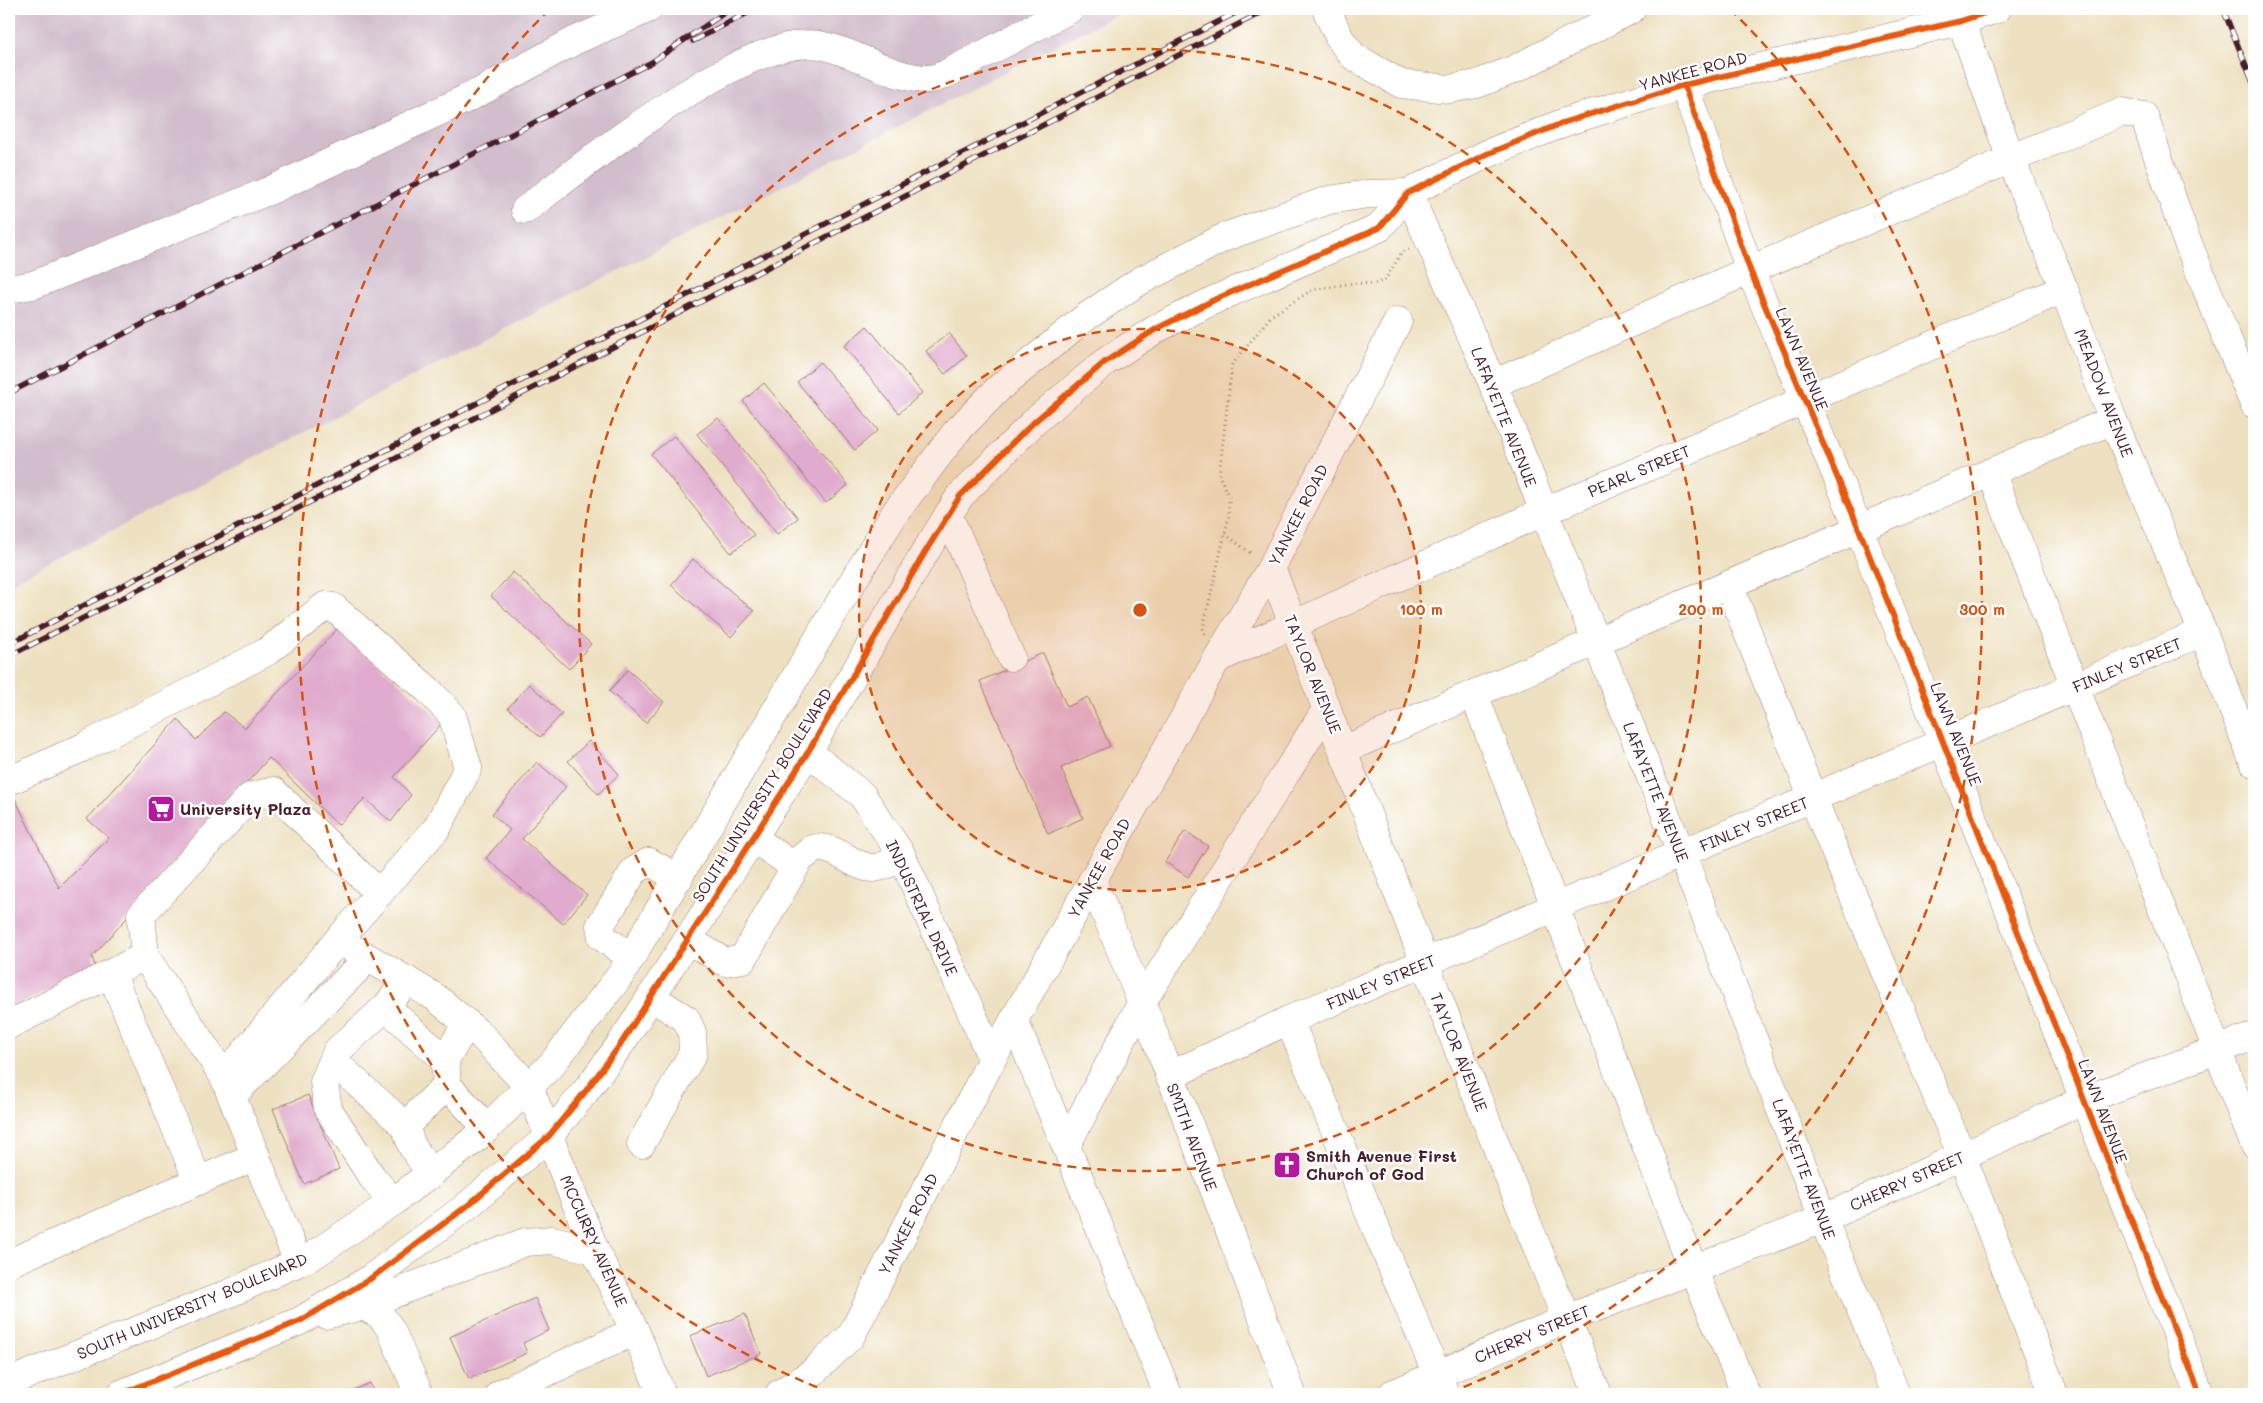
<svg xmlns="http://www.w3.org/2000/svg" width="2263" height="1403" viewBox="0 0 2263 1403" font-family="Mali,sans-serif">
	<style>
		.industrial { fill: #d1bdcc }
		.building { fill: #e0abce }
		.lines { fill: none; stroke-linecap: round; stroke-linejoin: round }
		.minor-casing { stroke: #9c8076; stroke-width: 29 }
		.path { stroke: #9c8076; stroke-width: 3; stroke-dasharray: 1 4; stroke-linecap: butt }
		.minor { stroke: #fff; stroke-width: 28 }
		.rail-casing { stroke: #4a1f2b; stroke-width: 5.5 }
		.rail { stroke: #fff; stroke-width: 4; stroke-dasharray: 11; stroke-linecap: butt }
		.cycleway-casing { stroke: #fff; stroke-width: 9 }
		.cycleway { stroke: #e8590c; stroke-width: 6 }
		.ring { fill: none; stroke: #d8530f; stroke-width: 2.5; stroke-dasharray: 9 6 }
		.labels { text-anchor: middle; stroke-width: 5; stroke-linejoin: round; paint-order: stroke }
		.street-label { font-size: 16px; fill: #4a1f2b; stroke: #fff }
		.poi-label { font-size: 16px; font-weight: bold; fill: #4a1f2b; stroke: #fff; text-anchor: start }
		.centre { fill: #d8530f; stroke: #fff; stroke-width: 2.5 }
		.ring-label { font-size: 15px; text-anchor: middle; font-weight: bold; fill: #d8530f; stroke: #fff; stroke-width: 5; stroke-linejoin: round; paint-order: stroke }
	</style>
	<rect width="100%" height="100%" fill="#fff"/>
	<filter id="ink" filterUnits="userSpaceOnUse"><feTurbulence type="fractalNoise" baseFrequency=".02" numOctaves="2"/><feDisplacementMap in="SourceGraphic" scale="10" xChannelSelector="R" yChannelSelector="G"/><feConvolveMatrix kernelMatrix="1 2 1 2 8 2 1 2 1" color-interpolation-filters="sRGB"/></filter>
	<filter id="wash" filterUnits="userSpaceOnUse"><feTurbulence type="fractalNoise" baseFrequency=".0096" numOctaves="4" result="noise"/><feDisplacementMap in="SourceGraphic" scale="20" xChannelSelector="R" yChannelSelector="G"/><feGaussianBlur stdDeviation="1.12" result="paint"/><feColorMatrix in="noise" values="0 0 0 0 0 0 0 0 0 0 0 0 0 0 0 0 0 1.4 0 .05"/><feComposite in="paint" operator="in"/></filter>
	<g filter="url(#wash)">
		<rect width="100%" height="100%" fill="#eee1c1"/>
		<!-- industrial -->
		<path class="industrial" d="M9,9H1127L9,584Z"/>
		<g id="blocks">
			<!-- building -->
			<g class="building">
				<path d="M867,326L922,393L899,413L844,346Z"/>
				<path d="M949,333L967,356L945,374L926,351Z"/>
				<path d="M820,362L878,430L855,450L797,382Z"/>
				<path d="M764,383L848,485L826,503L743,401Z"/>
				<path d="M718,418L798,518L777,534L697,434Z"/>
				<path d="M674,436L754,535L731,553L651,454Z"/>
				<path d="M693,559L754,611L731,637L671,585Z"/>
				<path d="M513,572L591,644L569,669L491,596Z"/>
				<path d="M338,628L443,722L394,777L411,795L391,822L365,798L338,825L269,758L92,957L95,966L9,1010V787L59,888L109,838L87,819L178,719L196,740L224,712L245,728Z"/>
				<path d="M1043,653L1067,707L1088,697L1110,746L1061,768L1083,818L1048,834L980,681Z"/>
				<path d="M628,670L664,702L646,723L609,691Z"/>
				<path d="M529,684L562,714L540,737L508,708Z"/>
				<path d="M589,741L619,774L598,794L568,761Z"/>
				<path d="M537,762L566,787L522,839L587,895L563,924L486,858L510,830L492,814Z"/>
				<path d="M1185,831L1208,846L1188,877L1165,862Z"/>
				<path d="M308,1095L339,1169L304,1184L273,1109Z"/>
				<path d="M535,1298L549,1330L523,1343L527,1353L469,1379L450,1337Z"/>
				<path d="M745,1314L761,1354L706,1376L690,1336Z"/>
				<path d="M370,1383L374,1394H344Z"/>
			</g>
		</g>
	</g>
	<g filter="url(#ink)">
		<use href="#blocks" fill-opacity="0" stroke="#9c8076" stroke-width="1"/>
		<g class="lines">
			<defs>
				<g id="minor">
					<path d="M1326,9L1340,39L1353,56L1401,84L1449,89L1477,84L1515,69L1632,9"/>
					<path d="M1961,21L2011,159L2064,289L2113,420L2203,632L2254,763"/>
					<path d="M1684,85L1750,270L1859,529L2200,1394"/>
					<path d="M1408,193L1493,384L1682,855L1823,1219L1896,1394"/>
					<path d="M525,210C584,165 746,33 819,45C855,51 892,79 928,79C934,79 941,76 946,74L1070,9"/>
					<path d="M9,289L33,285L271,190L474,95L576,40L648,9"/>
					<path d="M1493,384L1750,270L2122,112L2144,116L2185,236L2254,404"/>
					<path d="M1991,472L2254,1144"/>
					<path d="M948,515L1011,657"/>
					<path d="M1271,568C1381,843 1482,1122 1598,1394"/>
					<path d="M1729,585L1813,799L1962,1156L2054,1394"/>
					<path d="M1217,659L1543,512L2064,289"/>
					<path d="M1474,694L1693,1269L1746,1394"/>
					<path d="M1343,750L2113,420"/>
					<path d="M808,752L862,795L901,854L992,1059"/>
					<path d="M9,781L86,746L268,651L325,606L333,607L427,689L452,715L468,768L437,828L338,940L224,1077L298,1262"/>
					<path d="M753,838L795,867"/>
					<path d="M1092,881C1163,1050 1226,1223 1292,1394"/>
					<path d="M338,940L435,997L482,1036L529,1087L595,1250L635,1331L662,1394"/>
					<path d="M688,940L725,962L743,959L799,860L813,849C834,843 852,867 872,868C882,868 893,861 902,857"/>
					<path d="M145,956L141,915L250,797L273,791L379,893"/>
					<path d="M631,957L602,937L600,926L634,871L649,862L679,878"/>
					<path d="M111,973L198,1181"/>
					<path d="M386,1007L445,1060"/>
					<path d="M1014,1020L1168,1394"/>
					<path d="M1289,1020L1445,1394"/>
					<path d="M467,1023L445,1060L447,1085L487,1128"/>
					<path d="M9,1025L145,956L224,1077"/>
					<path d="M333,1061L405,1126"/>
					<path d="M1169,1076L1289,1020L2203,632"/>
					<path d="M232,1096L368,958"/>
					<path d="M641,1144L693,1053L692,1032L686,1019L651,997"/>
					<path d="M1066,1146L1142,1002L1327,708"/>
					<path d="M431,1175L412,1146L405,1126L447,1085"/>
					<path d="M393,1202L372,1177L328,1109L324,1082L337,1051L386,1007L407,980"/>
					<path d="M9,1263L256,1156"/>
					<path d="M363,1306L380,1315L390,1328L419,1394"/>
					<path d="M326,1315L363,1306L525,1242L552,1240L595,1250"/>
					<path d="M9,1382L230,1293L312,1256L393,1202L479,1136L552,1064L622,973L826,625L895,513L956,432L999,388L1086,317L1138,282L1225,237L1329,200L1368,194L1408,193"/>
					<path d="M121,1394L300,1321L370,1279L467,1206L548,1137L585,1092L620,1045L808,752L924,554L960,496L1034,422L1105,362L1156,329L1216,299L1379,228L1408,193L1487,154L1565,122L1684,85L1961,21L1997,9"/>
					<path d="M500,1394L635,1331"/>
					<path d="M779,1394L812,1373L851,1336L992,1059L1217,659L1271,568L1398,321"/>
					<path d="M1392,1394L1566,1319L1823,1219L2084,1100L2254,1036"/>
				</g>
			</defs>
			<!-- minor casing -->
			<use href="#minor" class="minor-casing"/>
			<!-- path -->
			<g class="path">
				<path d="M1225,534L1252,554"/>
				<path d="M1205,634L1203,628L1229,516V497L1219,475L1232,365L1271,316L1312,290L1353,283L1374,284L1385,280L1402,252L1409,249"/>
			</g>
			<!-- minor -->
			<use href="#minor" class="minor"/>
			<defs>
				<g id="rail">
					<path d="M2223,9L2254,85"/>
					<path d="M693,41L755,9"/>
					<path d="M9,393L652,62L730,9"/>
					<path d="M9,644L1243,9"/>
					<path d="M9,656L580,364L1268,9"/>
				</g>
			</defs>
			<!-- rail casing -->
			<use href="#rail" class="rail-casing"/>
			<!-- rail -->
			<use href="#rail" class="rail"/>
			<defs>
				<g id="cycleway">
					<path d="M1684,85L1750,270L1859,529L2200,1394"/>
					<path d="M121,1394L300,1321L370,1279L467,1206L548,1137L585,1092L620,1045L808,752L924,554L960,496L1034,422L1105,362L1156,329L1216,299L1379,228L1408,193L1487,154L1565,122L1684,85L1961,21L1997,9"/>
				</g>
			</defs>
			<!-- cycleway casing -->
			<use href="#cycleway" class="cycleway-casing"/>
			<!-- cycleway -->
			<use href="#cycleway" class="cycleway"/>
		</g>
	</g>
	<!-- distance rings -->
	<circle cx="1140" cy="610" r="281" fill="#d8530f" fill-opacity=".12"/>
	<g class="ring">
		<circle cx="1140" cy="610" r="281"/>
		<circle cx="1140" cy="610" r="561"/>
		<path d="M831 1393A842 842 0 0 1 550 9M1730 9A842 842 0 0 1 1449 1393"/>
	</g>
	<!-- icons -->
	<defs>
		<symbol id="supermarket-square" viewBox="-11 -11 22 22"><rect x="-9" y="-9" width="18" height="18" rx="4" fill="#b5179e" stroke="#fff"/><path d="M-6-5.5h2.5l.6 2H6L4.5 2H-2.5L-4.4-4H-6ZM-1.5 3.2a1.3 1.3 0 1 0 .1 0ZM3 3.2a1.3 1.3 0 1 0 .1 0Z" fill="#fff"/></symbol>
		<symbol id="church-square" viewBox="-11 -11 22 22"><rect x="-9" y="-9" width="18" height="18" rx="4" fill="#b5179e" stroke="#fff"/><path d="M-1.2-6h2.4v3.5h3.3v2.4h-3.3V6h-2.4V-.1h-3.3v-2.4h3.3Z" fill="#fff"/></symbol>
	</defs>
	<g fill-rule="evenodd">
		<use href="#supermarket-square" x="145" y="793" width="32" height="32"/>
		<use href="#church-square" x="1271" y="1149" width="32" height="32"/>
	</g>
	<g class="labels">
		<!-- street labels -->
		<g class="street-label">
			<text transform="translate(1693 71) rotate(-15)" y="6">YANKEE ROAD</text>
			<text transform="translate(1802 359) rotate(67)" y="6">LAWN AVENUE</text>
			<text transform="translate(2104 393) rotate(69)" y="6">MEADOW AVENUE</text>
			<text transform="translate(1504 417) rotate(68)" y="6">LAFAYETTE AVENUE</text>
			<text transform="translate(1639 471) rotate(-23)" y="6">PEARL STREET</text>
			<text transform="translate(1298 515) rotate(-63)" y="6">YANKEE ROAD</text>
			<text transform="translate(2127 665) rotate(-23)" y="6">FINLEY STREET</text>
			<text transform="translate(1313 674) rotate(68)" y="6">TAYLOR AVENUE</text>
			<text transform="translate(1956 734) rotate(68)" y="6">LAWN AVENUE</text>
			<text transform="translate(1656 792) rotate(68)" y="6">LAFAYETTE AVENUE</text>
			<text transform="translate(762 795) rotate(-58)" y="6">SOUTH UNIVERSITY BOULEVARD</text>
			<text transform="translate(1754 824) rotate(-23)" y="6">FINLEY STREET</text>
			<text transform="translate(1099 868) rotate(-61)" y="6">YANKEE ROAD</text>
			<text transform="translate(922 908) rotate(65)" y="6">INDUSTRIAL DRIVE</text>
			<text transform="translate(1381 982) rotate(-23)" y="6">FINLEY STREET</text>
			<text transform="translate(1459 1052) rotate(68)" y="6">TAYLOR AVENUE</text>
			<text transform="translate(2103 1111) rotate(69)" y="6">LAWN AVENUE</text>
			<text transform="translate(1192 1137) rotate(69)" y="6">SMITH AVENUE</text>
			<text transform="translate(1804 1169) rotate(69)" y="6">LAFAYETTE AVENUE</text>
			<text transform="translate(1907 1181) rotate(-24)" y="6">CHERRY STREET</text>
			<text transform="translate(908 1224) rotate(-63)" y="6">YANKEE ROAD</text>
			<text transform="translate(594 1241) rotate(66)" y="6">MCCURRY AVENUE</text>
			<text transform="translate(192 1306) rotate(-23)" y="6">SOUTH UNIVERSITY BOULEVARD</text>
			<text transform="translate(1532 1334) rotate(-23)" y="6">CHERRY STREET</text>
		</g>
		<!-- poi labels -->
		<g class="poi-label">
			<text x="180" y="815">University Plaza</text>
			<text x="1306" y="1162">Smith Avenue First<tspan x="1306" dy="18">Church of God</tspan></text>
		</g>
	</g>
	<circle cx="1140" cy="610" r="8" class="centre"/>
	<g class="ring-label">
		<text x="1421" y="615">100 m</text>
		<text x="1701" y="615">200 m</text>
		<text x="1982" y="615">300 m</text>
	</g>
	<!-- margin -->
	<rect width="2263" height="1403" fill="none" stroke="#fff" stroke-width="30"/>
</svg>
